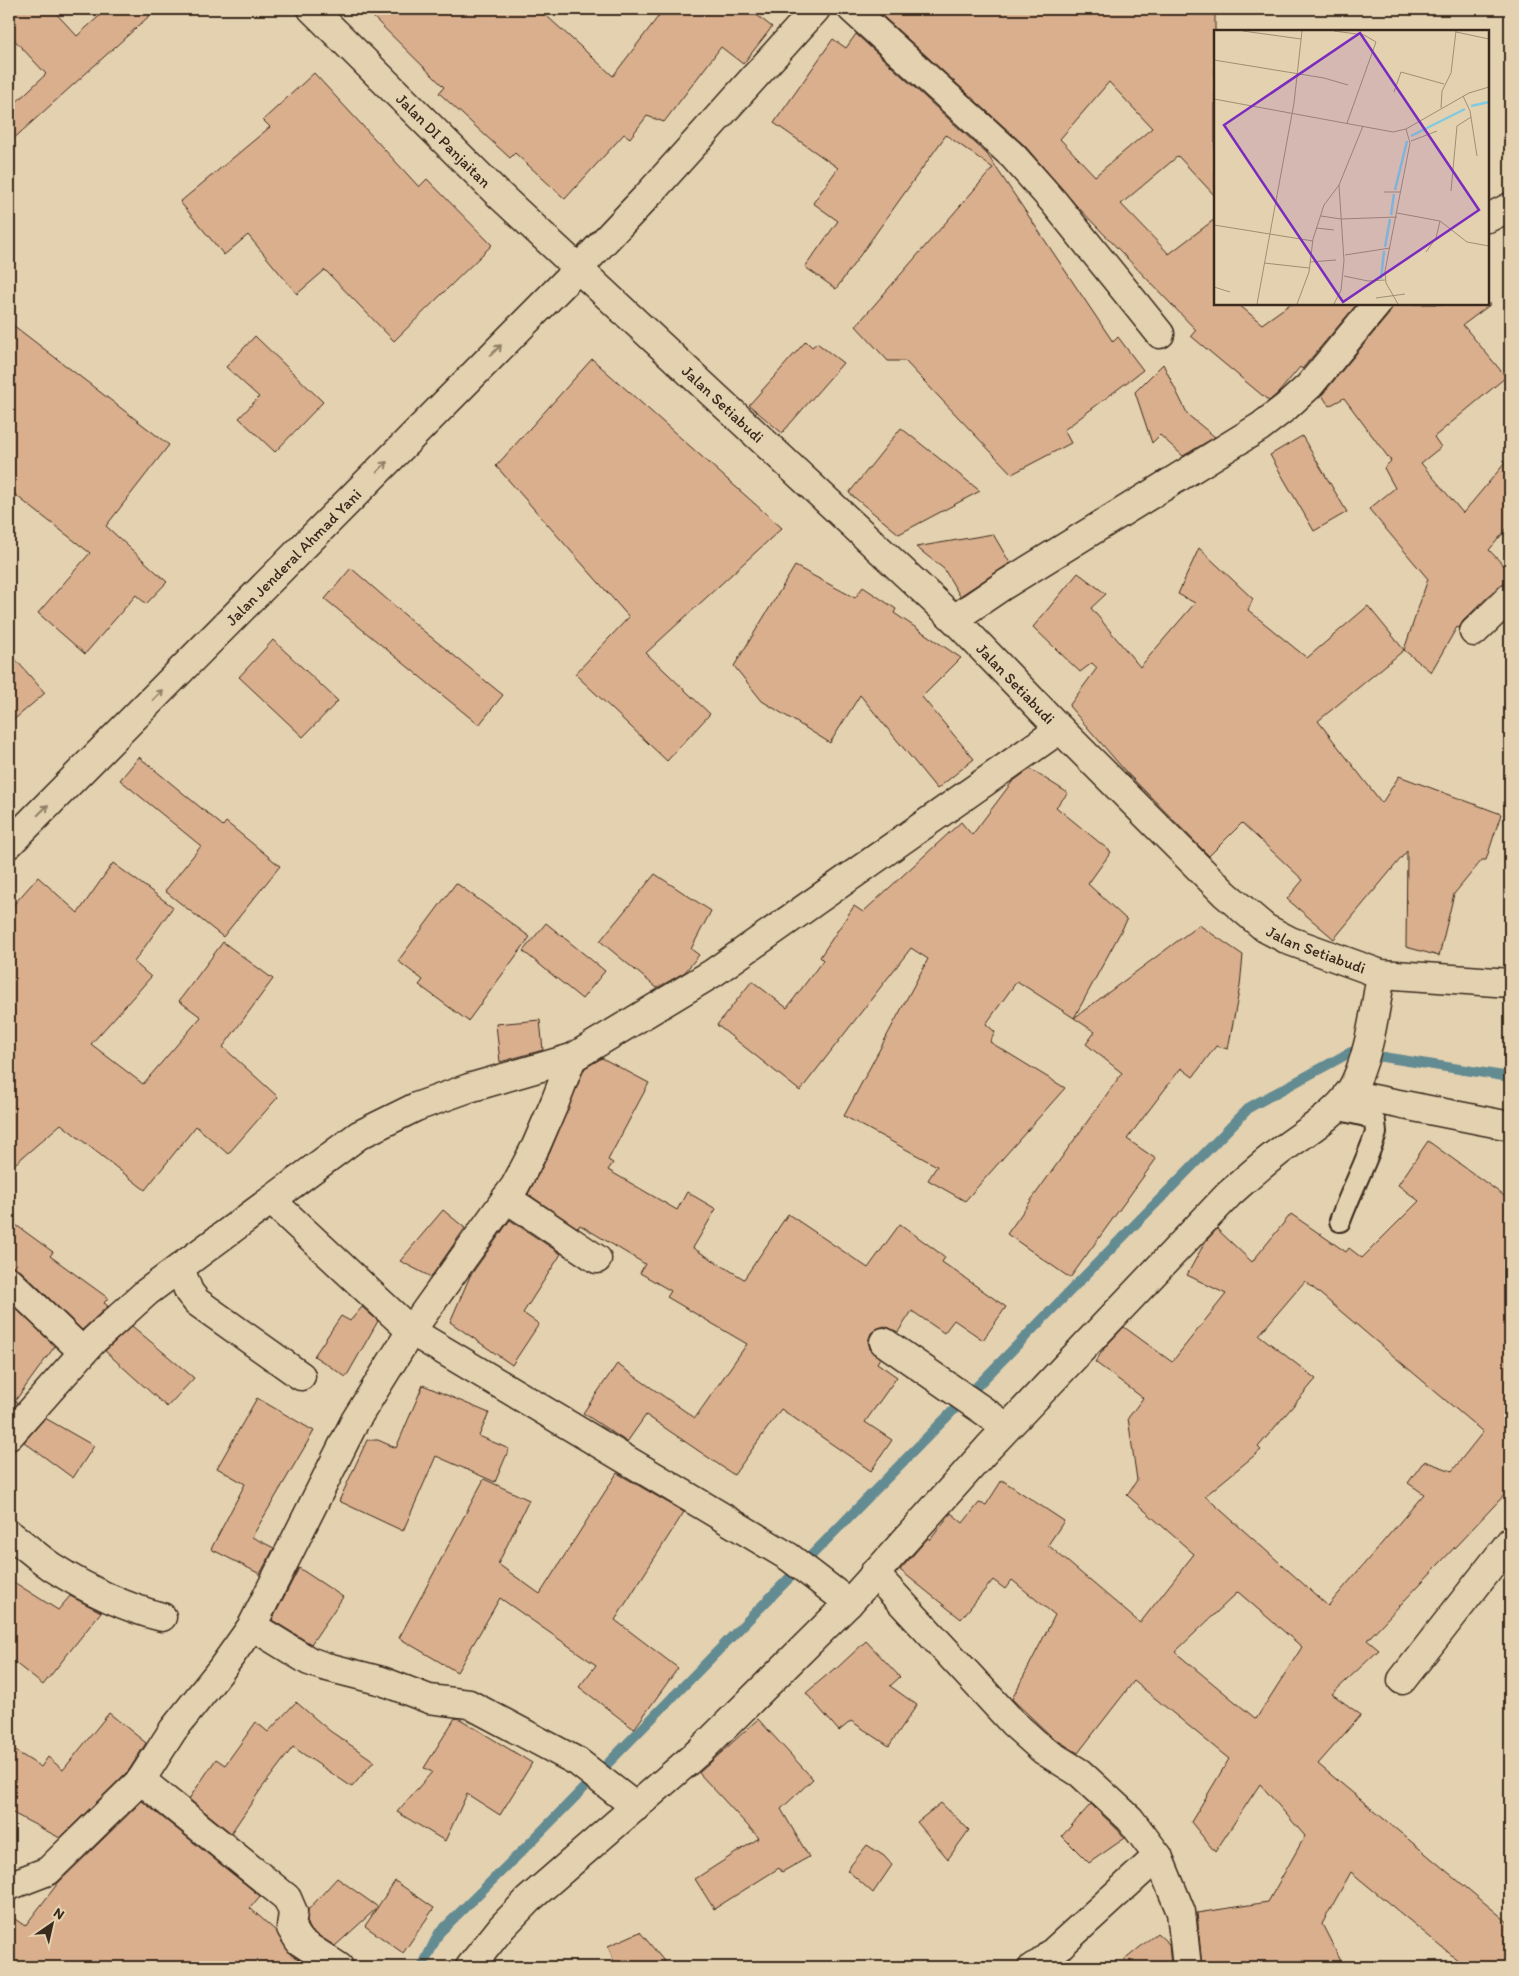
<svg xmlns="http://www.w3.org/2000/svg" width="1519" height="1976" viewBox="0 0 1519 1976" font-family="Itim,sans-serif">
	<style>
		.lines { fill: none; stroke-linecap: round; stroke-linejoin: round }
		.stream { stroke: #648b92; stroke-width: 10 }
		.building { fill: #d9af8d; stroke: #3b2a1e; fill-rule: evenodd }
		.service-casing { stroke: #3b2a1e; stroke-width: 24 }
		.minor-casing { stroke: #3b2a1e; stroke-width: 31 }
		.tertiary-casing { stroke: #3b2a1e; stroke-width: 31 }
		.service { stroke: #e4d1af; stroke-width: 20 }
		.minor { stroke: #e4d1af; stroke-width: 28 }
		.tertiary { stroke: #e4d1af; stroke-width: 28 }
		.oneway { stroke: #907e66 }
		.labels { text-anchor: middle; stroke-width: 5; stroke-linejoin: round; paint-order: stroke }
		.street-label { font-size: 16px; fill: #3b2a1e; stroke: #e4d1af }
		.inset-river { fill: none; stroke: #80cbe0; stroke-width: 2.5 }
		.inset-road { fill: none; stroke: #a08e75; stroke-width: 1 }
		.view { fill: #7b2cbf; fill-opacity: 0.15; stroke: #7b2cbf; stroke-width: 2.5 }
		.inset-edge { fill: none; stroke: #3b2a1e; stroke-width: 2.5 }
	</style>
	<rect width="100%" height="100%" fill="#e4d1af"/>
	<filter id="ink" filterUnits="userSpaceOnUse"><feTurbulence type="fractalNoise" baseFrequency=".02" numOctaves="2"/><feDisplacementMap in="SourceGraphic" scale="10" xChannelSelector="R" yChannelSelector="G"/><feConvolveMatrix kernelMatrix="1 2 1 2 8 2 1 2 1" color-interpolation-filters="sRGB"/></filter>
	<g filter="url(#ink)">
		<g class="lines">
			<!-- stream -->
			<path class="stream" d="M422,1967L439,1933L532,1841L1250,1107L1351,1052L1510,1077"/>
		</g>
		<!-- building -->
		<g class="building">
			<path d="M9,9H52L77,36L107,9H157L11,141L9,139V109L46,74L9,34Z"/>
			<path d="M365,9H539L613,76L664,9H749L772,27L743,64L721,47L664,122L647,116L630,138L624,134L565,199L515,153L510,158L439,93L444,87Z"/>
			<path d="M875,9H1215V196L1178,156L1121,204L1169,254L1215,219V304H1238L1262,324L1290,304H1357L1302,369L1300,367L1279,392L1269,401L1191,336L1196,330L1075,204L1025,146ZM1109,82L1152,128L1095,176L1060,139Z"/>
			<path d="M856,34L987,154L1113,342L1118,337L1143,370L1064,430L1071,443L1012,474L905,361H888L856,326L993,168L946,135L836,289L805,267L838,221L813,203L838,168L774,123L833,39L846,48Z"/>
			<path d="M314,73L419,187L427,179L492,245L394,341L325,270L297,294L248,235L224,255L180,202L270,127L263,120Z"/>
			<path d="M1392,304H1491L1463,325L1506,377L1434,437L1441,447L1421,463L1463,513L1510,457V525L1489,550L1510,572V582L1499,586L1463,621L1459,628L1457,627L1431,672L1404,650L1428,579L1369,509L1395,488L1384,468L1391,461L1344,398L1329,406L1322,395L1389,314Z"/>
			<path d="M9,322L169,445L106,526L167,582L146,604L136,595L85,654L38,613L90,553L9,490Z"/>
			<path d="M255,336L323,402L275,452L239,418L259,397L226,367Z"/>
			<path d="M806,341L812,347L817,343L843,363L782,433L749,405Z"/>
			<path d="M592,359L782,528L646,653L710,714L667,761L575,674L629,617L496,466Z"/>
			<path d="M1163,364L1188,415L1215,437L1183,456L1160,435L1152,443L1135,392Z"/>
			<path d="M901,428L980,491L899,534L849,493Z"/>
			<path d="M1302,436L1347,512L1314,531L1270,455Z"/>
			<path d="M993,534L1010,563L960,596L944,569L916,547Z"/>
			<path d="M1199,548L1253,599L1248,610L1307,658L1368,606L1404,650L1318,721L1382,803L1399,776L1501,814L1486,860H1482L1454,894L1439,956L1406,947L1407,851L1334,939L1287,899L1303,880L1242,823L1209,856L1126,772L1069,706L1097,668L1092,663L1080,672L1033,627L1078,573L1106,594L1091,608L1140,667L1195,603L1178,594Z"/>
			<path d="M795,566L855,598L863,587L896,609L894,613L961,658L922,697L974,759L937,789L860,695L830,743L762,701L734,666Z"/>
			<path d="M351,568L421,629L503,695L479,725L325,599Z"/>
			<path d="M273,640L338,701L303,737L239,677Z"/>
			<path d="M9,652L45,693L9,724Z"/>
			<path d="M139,757L223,826L226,822L280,866L223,937L165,891L201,846L120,780Z"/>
			<path d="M1030,769L1068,793L1056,807L1111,852L1088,884L1127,920L1074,1018L1017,981L986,1024L995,1032L990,1042L1065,1088L965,1201L928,1180L937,1166L844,1116L928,959L911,948L800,1091L717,1025L752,981L787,1008L823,960L820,957L854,906L863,912L961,822L972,835L1012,782Z"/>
			<path d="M113,863L173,907L134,962L151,977L91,1044L143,1084L201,1017L179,1001L223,942L273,979L223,1047L278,1097L228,1154L196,1126L145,1190L61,1124L9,1169V910L38,877L78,913Z"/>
			<path d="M655,874L711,911L691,949L699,955L685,972L657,988L600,941Z"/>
			<path d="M456,883L530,937L468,1021L419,985L423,980L398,961Z"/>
			<path d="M546,923L605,971L582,999L523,951Z"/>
			<path d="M1199,925L1243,955L1240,986L1228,1049L1216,1046L1193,1077L1181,1068L1127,1139L1156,1159L1070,1278L1007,1234L1122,1073L1086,1044L1095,1032L1074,1018Z"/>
			<path d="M540,1020L543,1050L500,1062L496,1024Z"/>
			<path d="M602,1058L649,1083L608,1160L613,1163L608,1170L677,1210L687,1192L716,1209L693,1248L744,1279L788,1214L868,1268L900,1224L945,1257L942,1262L1006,1307L983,1340L954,1320L944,1333L912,1311L898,1332L885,1326L878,1328L871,1333L868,1341L870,1349L880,1358L877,1363L897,1377L865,1422L892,1440L871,1471L781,1409L734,1475L646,1415L627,1442L583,1413L617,1364L695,1418L747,1344L667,1297L671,1291L640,1273L645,1264L580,1225L578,1228L528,1194L550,1152L583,1072L585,1068Z"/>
			<path d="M1428,1141L1510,1200V1489L1367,1640L1379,1650L1332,1694L1361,1715L1318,1764L1510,1924V1967H1466L1351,1872L1322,1924L1344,1967H1202L1197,1913L1268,1902L1305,1836L1260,1784L1215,1852L1191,1822L1229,1759L1134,1681L1078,1753L1052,1737L1012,1699L1055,1615L1012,1580L1005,1589L993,1580L961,1619L900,1570L928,1538L930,1540L951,1513L963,1523L979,1503L986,1505L1002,1480L1064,1521L1048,1545L1140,1623L1194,1554L1127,1495L1137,1480L1128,1418L1143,1398L1095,1362L1106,1346L1124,1327L1172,1362L1226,1294L1187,1275L1205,1242L1217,1229L1252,1262L1291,1214L1346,1252L1349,1248L1362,1258L1419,1201L1398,1185ZM1305,1281L1483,1432L1452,1471L1424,1461L1408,1483L1424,1494L1328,1606L1205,1496L1261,1450L1258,1447L1316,1379L1259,1335ZM1238,1592L1302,1647L1256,1719L1175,1652Z"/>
			<path d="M443,1210L465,1228L431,1277L400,1261Z"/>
			<path d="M9,1220L53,1252L50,1256L108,1298L104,1303L108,1306L82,1330L20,1270L9,1266Z"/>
			<path d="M510,1220L561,1254L523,1313L539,1324L512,1365L450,1322L470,1276Z"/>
			<path d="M9,1302L55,1346L15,1401L18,1403L9,1413Z"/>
			<path d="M362,1307L378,1321L346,1377L314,1356L341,1316L350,1321Z"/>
			<path d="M132,1326L194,1378L167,1407L105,1351Z"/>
			<path d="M423,1385L489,1413L479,1436L509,1449L495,1482L436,1456L403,1531L339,1501L367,1440H378L396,1448Z"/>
			<path d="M257,1398L314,1431L252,1537L274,1548L260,1574L211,1549L245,1484L217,1468Z"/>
			<path d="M45,1418L94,1446L73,1478L24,1442Z"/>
			<path d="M617,1473L684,1512L615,1620L678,1668L634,1729L579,1687L596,1665L500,1598L457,1672L399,1638L484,1479L529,1500L498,1564L540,1594Z"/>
			<path d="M299,1568L343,1597L311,1644L272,1620Z"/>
			<path d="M9,1579L58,1610L70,1596L101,1612L43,1685L9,1658Z"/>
			<path d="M866,1641L900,1677L890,1686L917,1705L889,1746L851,1721L839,1731L806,1693L835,1668L836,1669Z"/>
			<path d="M296,1702L330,1731L374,1761L352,1787L293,1747L261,1789L231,1833L189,1799L216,1759L225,1765L256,1722L268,1732Z"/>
			<path d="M109,1713L146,1743L129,1770L60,1838L9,1811V1747L41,1767L48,1757L63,1770Z"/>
			<path d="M455,1718L460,1719L532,1763L500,1815L467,1794L445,1841L397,1812L432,1772L424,1768Z"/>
			<path d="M758,1719L813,1779L781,1809L809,1857L782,1872L779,1868L714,1909L695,1879L759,1838L699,1773Z"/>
			<path d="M142,1801L260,1896L250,1908L277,1932L290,1954L311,1967H9V1915L25,1926L58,1883Z"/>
			<path d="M941,1803L969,1830L948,1859L917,1822Z"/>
			<path d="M1091,1804L1118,1830L1125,1838L1089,1863L1062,1836Z"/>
			<path d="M867,1845L884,1856L892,1865L873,1893L847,1870Z"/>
			<path d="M337,1878L378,1907L335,1946L310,1930L307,1924L308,1910Z"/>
			<path d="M395,1881L434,1908L403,1953L365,1926Z"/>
			<path d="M640,1932L669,1967H616L608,1946Z"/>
			<path d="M1157,1933L1169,1944L1171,1967H1116Z"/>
		</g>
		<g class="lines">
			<defs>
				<path id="service" d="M1336,1109L1366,1116L1375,1122L1376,1133C1366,1163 1351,1191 1340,1221"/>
				<g id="minor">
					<path d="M852,9L1013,156L1053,201L1160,334"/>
					<path d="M1488,218L1510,207"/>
					<path d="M954,619L1004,585L1260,427L1286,407L1309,386L1377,304"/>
					<path d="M1474,632L1510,597"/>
					<path d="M1348,1094L1510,1126"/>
					<path d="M506,1198L597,1259"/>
					<path d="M272,1201L411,1331L789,1557L849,1603"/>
					<path d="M180,1268L189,1292L197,1302L301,1376"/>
					<path d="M9,1281L83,1352"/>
					<path d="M884,1342L1007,1427"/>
					<path d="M9,1436L94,1340L147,1292L359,1135L416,1107L469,1088L572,1058L713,973L1060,729"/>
					<path d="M9,1534C24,1544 37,1557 52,1567C85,1588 123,1607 162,1617"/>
					<path d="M874,1573L1013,1723L1043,1750L1080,1773L1130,1819L1158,1856L1181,1912L1187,1967"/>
					<path d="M252,1626L309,1661L323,1666L382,1681L429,1699L469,1704L578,1762L636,1807"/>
					<path d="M1402,1680L1510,1542"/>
					<path d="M141,1780L287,1898L293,1912L291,1928L299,1941L339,1967"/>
					<path d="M9,1886L48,1871L141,1780L173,1730L220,1671L252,1626L355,1421L411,1331L515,1186L536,1146L555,1102L572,1058"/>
					<path d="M470,1967L502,1927L528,1900L701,1750L849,1603L988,1448L1229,1194C1245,1180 1260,1166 1276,1154C1298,1137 1336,1115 1350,1092C1369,1061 1375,1010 1381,974"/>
					<path d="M1033,1967L1041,1963L1158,1856"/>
				</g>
				<g id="tertiary">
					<path id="s1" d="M312,9L495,191L954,619L1060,729L1225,894L1265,928L1290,941L1381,974L1510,983"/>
					<path id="s2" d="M9,844L578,269L649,194L816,9"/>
				</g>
			</defs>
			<!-- service casing -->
			<use href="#service" class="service-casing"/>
			<!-- minor casing -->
			<use href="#minor" class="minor-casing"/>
			<!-- tertiary casing -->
			<use href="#tertiary" class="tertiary-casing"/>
			<!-- service -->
			<use href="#service" class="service"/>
			<!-- minor -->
			<use href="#minor" class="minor"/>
			<!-- tertiary -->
			<use href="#tertiary" class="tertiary"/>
		</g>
		<!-- one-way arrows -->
		<defs><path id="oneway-shaft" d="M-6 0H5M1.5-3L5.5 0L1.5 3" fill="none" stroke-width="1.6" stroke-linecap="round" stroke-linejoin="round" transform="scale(1.25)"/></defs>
		<g class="oneway">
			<use href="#oneway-shaft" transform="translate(496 350) rotate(-45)"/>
			<use href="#oneway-shaft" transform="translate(382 467) rotate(-46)"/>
			<use href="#oneway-shaft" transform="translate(158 695) rotate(-45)"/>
			<use href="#oneway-shaft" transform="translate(43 810) rotate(-45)"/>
		</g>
	</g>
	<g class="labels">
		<!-- street labels -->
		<g class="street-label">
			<text dy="6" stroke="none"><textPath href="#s1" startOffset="186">Jalan DI Panjaitan</textPath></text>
			<text dy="6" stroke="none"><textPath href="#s1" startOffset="570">Jalan Setiabudi</textPath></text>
			<text dy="6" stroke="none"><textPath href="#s2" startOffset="404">Jalan Jenderal Ahmad Yani</textPath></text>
			<text dy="6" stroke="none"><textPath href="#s1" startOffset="975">Jalan Setiabudi</textPath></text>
			<text dy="6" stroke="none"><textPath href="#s1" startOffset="1380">Jalan Setiabudi</textPath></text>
		</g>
	</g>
	<!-- overview -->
	<g transform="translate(1214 30)">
		<rect width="275" height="275" fill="#e4d1af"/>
		<path class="inset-river" d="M257,76L275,72M197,106L251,79M181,160L193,111M177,185L180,164M171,217L176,189M167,249L170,221"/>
		<path class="inset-road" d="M29,1L87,9M120,1L150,5L162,12L133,93M242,2L275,9M0,30L110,48L134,55M180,62L187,42L230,54M249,66L256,81L263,126M0,69L179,102L192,99L255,63L275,57M227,78L228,61L237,43L242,1M197,111L223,101M0,156V181M237,161L243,96L257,87M170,162H186M183,183L226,191L253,212L275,216M107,186L127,189L183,187M0,195L99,211M102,198L120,200M212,222L222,208L226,191M131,225L176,218M96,232L122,230M50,233L95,238M130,246L154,251L171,250M0,257L16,262M162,268L191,264M43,274L80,73L88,1M83,274L95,242L99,209L110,175L125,155L149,96M120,274L127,260L130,231L125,155M184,274L172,253L171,241L196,113L192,99"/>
		<path class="view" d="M146,3L265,180L129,272L10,95Z"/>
		<rect width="275" height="275" class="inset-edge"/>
	</g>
	<!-- margin -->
	<rect width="1519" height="1976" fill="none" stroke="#e4d1af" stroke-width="30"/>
	<rect x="15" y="15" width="1489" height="1946" fill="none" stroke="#3b2a1e" stroke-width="2" filter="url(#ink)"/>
	<!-- north arrow -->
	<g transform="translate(52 1924) rotate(34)" stroke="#e4d1af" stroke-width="4" paint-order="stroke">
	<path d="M0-4L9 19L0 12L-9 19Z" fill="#3b2a1e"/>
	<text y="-8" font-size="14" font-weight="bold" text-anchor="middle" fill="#3b2a1e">N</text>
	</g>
</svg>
